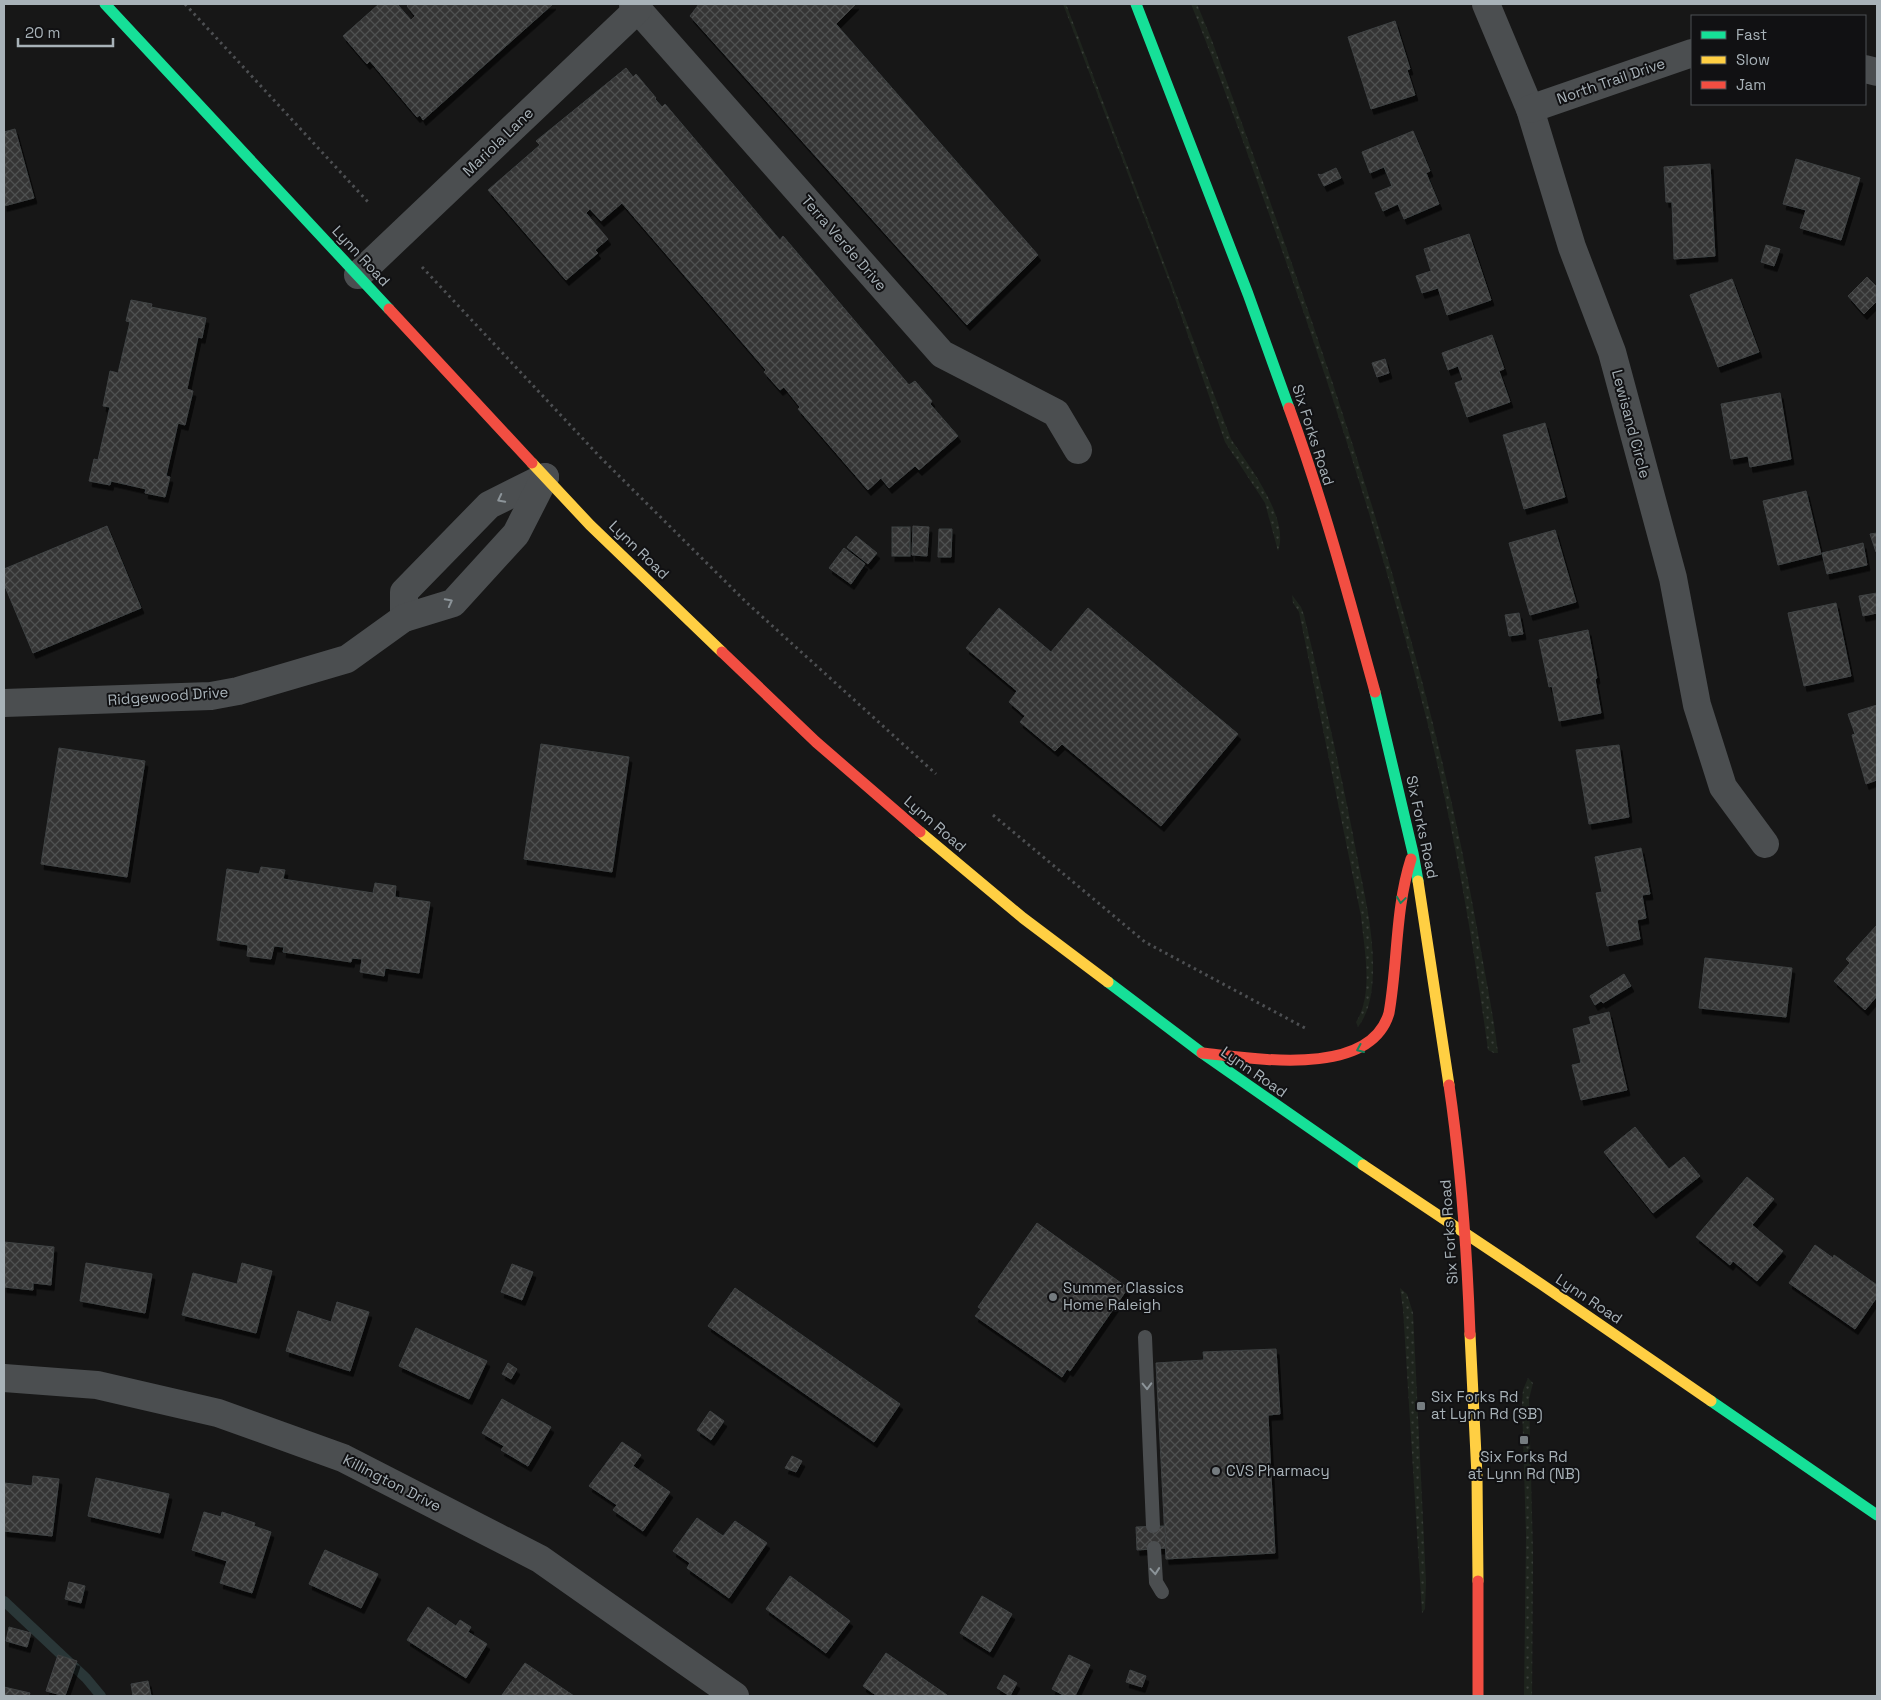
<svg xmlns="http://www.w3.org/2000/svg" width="1881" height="1700" viewBox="0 0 1881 1700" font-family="'Space Grotesk',sans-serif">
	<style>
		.grass { fill: url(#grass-dots) }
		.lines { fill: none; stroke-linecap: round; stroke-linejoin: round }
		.stream { stroke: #2a3738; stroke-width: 10 }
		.building { fill: url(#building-cross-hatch); stroke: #3f4243; filter: url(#shadow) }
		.path { stroke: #4d4f52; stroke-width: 3; stroke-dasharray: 2.5 4; stroke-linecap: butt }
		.lane { stroke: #4b4e50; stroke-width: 14 }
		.street { stroke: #4b4e50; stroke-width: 28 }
		.fast { stroke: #16e098; stroke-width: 11 }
		.slow { stroke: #ffcf43; stroke-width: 11 }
		.jam { stroke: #f24e42; stroke-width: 11 }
		.oneway { stroke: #8c9499 }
		.oneway2 { stroke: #14835c }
		.poi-dot { fill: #757c80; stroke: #111113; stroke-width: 2 }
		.labels { text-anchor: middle; stroke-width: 4; stroke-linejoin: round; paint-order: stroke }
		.street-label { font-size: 15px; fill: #a8b2b8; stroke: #111113 }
		.poi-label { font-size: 15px; fill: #a8b2b8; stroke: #111113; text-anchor: start }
	</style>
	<defs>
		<pattern id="grass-dots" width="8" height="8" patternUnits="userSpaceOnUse" patternTransform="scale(1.25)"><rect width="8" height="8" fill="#1e241d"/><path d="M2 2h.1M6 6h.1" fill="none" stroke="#3c413c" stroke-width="1.8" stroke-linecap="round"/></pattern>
		<pattern id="building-cross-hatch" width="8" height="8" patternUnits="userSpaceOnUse" patternTransform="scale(1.25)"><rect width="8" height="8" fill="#353636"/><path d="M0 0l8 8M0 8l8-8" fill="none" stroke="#4f5151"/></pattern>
		<filter id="shadow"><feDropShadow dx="3" dy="5.5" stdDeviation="0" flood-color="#0009"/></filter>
	</defs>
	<rect width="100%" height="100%" fill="#171717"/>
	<!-- grass -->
	<g class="grass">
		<path d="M1063,4H1066L1231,439C1249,466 1290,518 1278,551L1265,503L1225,442L1170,284Z"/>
		<path d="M1191,4H1197L1211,38C1317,329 1422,622 1477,928C1484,970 1493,1011 1498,1053H1494L1488,1050C1473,940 1454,830 1427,721C1384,550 1329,381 1269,214C1244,144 1219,73 1191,4Z"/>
		<path d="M1292,595L1301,607L1304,615C1323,695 1342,775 1357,856C1364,892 1373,929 1373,966C1373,987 1371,1010 1358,1027L1356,1022C1374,995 1364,948 1361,916L1299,612L1293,603Z"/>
		<path d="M1400,1288L1407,1294L1413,1313L1426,1582L1425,1609L1422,1613L1403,1309Z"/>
		<path d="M1528,1378L1533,1383L1529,1399L1533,1554L1532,1696H1524L1526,1535L1522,1403L1523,1390Z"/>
	</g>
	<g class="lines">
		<!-- stream -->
		<path class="stream" d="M4,1601L86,1678L101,1696"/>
	</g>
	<!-- building -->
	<g class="building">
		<path d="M379,4H397L411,20L415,16L407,6L409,4H553L423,120L420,115L417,117L370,61L367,64L343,36Z"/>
		<path d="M699,4H856L836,24L1038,255L967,325L690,16Z"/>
		<path d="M1395,21L1410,69L1407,70L1415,95L1371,109L1348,37Z"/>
		<path d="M626,68L633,77L636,74L656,98L655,99L662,107L665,104L780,240L783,236L909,385L915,381L932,401L930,404L958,436L919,470L915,466L889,488L881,478L868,490L798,409L800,407L784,387L780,390L764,372L766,370L622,203L601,221L590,209L586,213L608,239L595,250L598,253L566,280L488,190L540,145L536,141Z"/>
		<path d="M15,129L34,198L4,206V132Z"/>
		<path d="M1413,131L1430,171L1426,173L1439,204L1404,219L1398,204L1383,211L1375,193L1392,186L1384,167L1370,173L1362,152Z"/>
		<path d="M1796,159L1860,178L1841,240L1800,228L1806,210L1783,204Z"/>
		<path d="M1710,164L1715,256L1674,259L1672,202H1666L1664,167Z"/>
		<path d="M1336,168L1341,178L1324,186L1318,174L1321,175Z"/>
		<path d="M1469,234L1491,300L1447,315L1438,288L1422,293L1416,276L1431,271L1424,249Z"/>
		<path d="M1766,245L1780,249L1774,266L1761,262Z"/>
		<path d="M1867,277L1877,287V301L1864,314L1848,296Z"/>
		<path d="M1732,279L1759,352L1718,367L1690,295Z"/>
		<path d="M131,300L152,304L151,307L206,318L202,338L198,337L187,389L193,391L185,425L178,423L166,476L170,477L165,497L145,493L146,489L111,481L110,485L89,481L94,459L98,460L110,407L103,406L110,371L118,373L130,322L126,321Z"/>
		<path d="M1492,335L1504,369L1499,371L1510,402L1467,417L1455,383L1463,380L1458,366L1448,370L1442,353Z"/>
		<path d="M1385,359L1389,373L1377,377L1372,363Z"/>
		<path d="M1780,393L1791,459L1750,467L1748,456L1731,459L1721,404Z"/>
		<path d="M1545,423L1565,497L1524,509L1503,435Z"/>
		<path d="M1806,491L1821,554L1778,565L1763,501Z"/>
		<path d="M107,526L141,608L33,653L4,584V569Z"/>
		<path d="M913,526L929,527L927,556L912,555Z"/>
		<rect x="892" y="527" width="18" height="29"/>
		<path d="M939,529H952L951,557H938Z"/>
		<path d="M1555,530L1576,602L1530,615L1509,543Z"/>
		<path d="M1877,533V552H1876L1870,534Z"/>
		<path d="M856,536L877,553L868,564L847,547Z"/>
		<path d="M1863,543L1867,565L1827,574L1822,553Z"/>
		<path d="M844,548L865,564L851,584L829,568Z"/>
		<path d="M1877,593V613L1863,616L1859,596Z"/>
		<path d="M1836,603L1851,676L1804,686L1788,613Z"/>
		<path d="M999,608L1051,652L1088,608L1238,734L1161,826L1062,744L1055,751L1020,722L1025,716L1009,702L1017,691L966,648Z"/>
		<path d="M1519,613L1523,634L1509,636L1505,615Z"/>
		<path d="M1588,630L1597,678L1595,679L1601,713L1559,721L1552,686L1549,687L1539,640Z"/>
		<path d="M1877,705V780L1866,784L1852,735L1855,734L1848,714Z"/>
		<path d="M541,744L629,757L612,872L524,859Z"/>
		<path d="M1619,745L1629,817L1589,824L1576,750Z"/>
		<path d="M59,748L145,761L127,877L41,864Z"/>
		<path d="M1641,848L1650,894L1642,895L1646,918L1637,920L1640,939L1607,946L1596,893L1602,892L1595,857Z"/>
		<path d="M261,867L285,870L283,879L373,893L375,883L396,886L395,897L430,902L419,973L385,968L384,976L360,972L362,959L352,958L351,962L283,952L284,947L274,946L271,959L247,956L248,945L217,940L227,869L259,874Z"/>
		<path d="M1877,925V996L1865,1010L1834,981L1850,963L1846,959Z"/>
		<path d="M1705,958L1792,968L1786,1017L1699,1008Z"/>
		<path d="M1624,974L1631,986L1603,1003L1601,1001L1595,1005L1590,996Z"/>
		<path d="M1609,1012L1627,1090L1581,1100L1572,1065L1581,1063L1573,1029L1591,1024L1589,1017Z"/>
		<path d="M1635,1127L1669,1169L1684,1157L1700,1176L1653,1213L1604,1152Z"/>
		<path d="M1747,1177L1774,1199L1752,1225L1783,1251L1757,1281L1733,1261L1730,1265L1696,1237Z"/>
		<path d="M1037,1223L1128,1288L1070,1371L1067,1369L1062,1377L975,1316L981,1309L978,1307Z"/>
		<path d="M4,1242L54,1247L51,1285L33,1283V1290L4,1287Z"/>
		<path d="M1815,1245L1833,1258L1834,1255L1877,1285V1297L1855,1329L1789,1283Z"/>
		<path d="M86,1263L152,1274L145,1313L80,1301Z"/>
		<path d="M242,1263L272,1271L256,1333L182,1315L193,1273L237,1284Z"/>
		<path d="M512,1264L533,1272L522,1300L501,1292Z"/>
		<path d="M735,1288L900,1404L874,1442L708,1326Z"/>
		<path d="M337,1302L369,1312L350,1371L286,1351L298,1311L331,1322Z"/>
		<path d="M416,1328L487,1361L469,1399L399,1366Z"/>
		<path d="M1276,1349L1280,1414L1268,1415L1275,1553L1166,1559L1156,1363L1204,1360L1203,1352Z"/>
		<path d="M508,1363L517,1369L511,1379L502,1374Z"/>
		<path d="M502,1399L551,1427L528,1466L501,1450L504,1446L482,1433Z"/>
		<path d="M710,1411L724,1421L711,1440L697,1430Z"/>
		<path d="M622,1442L641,1455L633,1466L670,1492L643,1531L613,1510L617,1505L589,1486Z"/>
		<path d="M792,1456L802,1461L796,1472L785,1468Z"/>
		<path d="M33,1476L59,1479L52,1536L4,1531V1483L32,1486Z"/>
		<path d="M96,1478L169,1494L160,1533L88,1516Z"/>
		<path d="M204,1512L221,1517L222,1512L255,1523L254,1526L271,1532L252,1593L220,1583L227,1561L192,1550Z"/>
		<path d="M697,1518L723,1536L735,1521L767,1543L729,1598L687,1568L690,1563L673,1551Z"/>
		<path d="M1165,1526L1166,1548L1137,1550L1136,1527Z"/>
		<path d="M325,1550L378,1574L361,1608L309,1584Z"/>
		<path d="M790,1576L850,1621L826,1653L766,1609Z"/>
		<path d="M69,1582L85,1586L81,1603L65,1599Z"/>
		<path d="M982,1596L1012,1614L990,1652L960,1633Z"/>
		<path d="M428,1607L456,1626L460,1620L471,1627L468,1632L487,1644L466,1678L407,1640Z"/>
		<path d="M9,1627L31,1633L27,1647L6,1641Z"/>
		<path d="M886,1653L947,1695L946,1696H877L863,1686Z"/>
		<path d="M58,1655L77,1661L65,1696L46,1691Z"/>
		<path d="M1069,1655L1090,1665L1075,1696H1065L1052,1689Z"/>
		<path d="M525,1663L574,1696L502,1695Z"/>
		<path d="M1130,1670L1146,1676L1142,1687L1126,1682Z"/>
		<path d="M1004,1675L1017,1683L1010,1696L997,1688Z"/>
		<path d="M148,1681L151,1696H133L131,1684Z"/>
		<path d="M4,1687L30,1693L29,1696H4Z"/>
	</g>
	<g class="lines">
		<!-- path -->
		<g class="path">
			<path d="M185,4L369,203"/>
			<path d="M422,267L600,457L746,602L936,774"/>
			<path d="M993,815L1145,942L1305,1028"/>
		</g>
		<!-- lane -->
		<g class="lane">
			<path d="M1145,1337L1153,1526"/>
			<path d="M1154,1548L1156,1582L1162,1592"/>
		</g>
		<!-- street -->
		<g class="street">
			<path d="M633,4L942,354L1056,413L1078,450"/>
			<path d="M1486,4L1530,109L1572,247L1612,352L1673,578L1697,705L1723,787L1765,844"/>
			<path d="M1865,69L1877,72"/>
			<path d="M1530,109L1692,53"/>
			<path d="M358,275L638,9"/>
			<path d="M404,618V592L489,505L545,477"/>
			<path d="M4,703L211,696L238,691L347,659L404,618L453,603L516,534L545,477"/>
			<path d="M4,1378L97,1385L218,1413L343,1458L540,1559L735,1696"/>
		</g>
		<!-- fast -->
		<g class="fast">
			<path d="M105,4L389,309"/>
			<path d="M1136,4L1248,294L1289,408"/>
			<path d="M1375,692L1413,853L1418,881"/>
			<path d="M1108,982L1202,1053L1363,1165"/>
			<path d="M1711,1401L1877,1515"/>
		</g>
		<!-- slow -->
		<g class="slow">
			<path d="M532,463L590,525L722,652"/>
			<path d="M920,832L1023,918L1108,982"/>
			<path d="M1418,881L1449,1085"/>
			<path d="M1363,1165L1541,1284L1711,1401"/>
			<path d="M1470,1334L1477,1476L1478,1581"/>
		</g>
		<!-- jam -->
		<g class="jam">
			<path d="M389,309L532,463"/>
			<path d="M1289,408C1323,501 1349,597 1375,692"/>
			<path d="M722,652L816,742L920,832"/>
			<path d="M1202,1053C1253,1058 1370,1079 1389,1013C1398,962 1395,909 1411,859"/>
			<path d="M1449,1085C1461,1167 1467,1250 1470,1334"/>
			<path d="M1478,1696V1581"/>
		</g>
	</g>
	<!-- one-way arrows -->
	<defs><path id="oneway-chevron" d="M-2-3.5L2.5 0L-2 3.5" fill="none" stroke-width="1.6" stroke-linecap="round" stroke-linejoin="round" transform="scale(1.25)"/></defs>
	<g class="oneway">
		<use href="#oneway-chevron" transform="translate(501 499) rotate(153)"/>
		<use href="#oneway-chevron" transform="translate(449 602) rotate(-28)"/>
		<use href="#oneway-chevron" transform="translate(1147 1386) rotate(88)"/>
		<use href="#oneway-chevron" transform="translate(1155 1571) rotate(85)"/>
	</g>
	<g class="oneway2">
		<use href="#oneway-chevron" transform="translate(1401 900) rotate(98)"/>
		<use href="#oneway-chevron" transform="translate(1360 1049) rotate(156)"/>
	</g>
	<!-- markers -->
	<g class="poi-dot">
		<circle cx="1053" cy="1297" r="5"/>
		<rect x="1416" y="1401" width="10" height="10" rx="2.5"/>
		<rect x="1519" y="1435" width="10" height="10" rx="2.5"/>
		<circle cx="1216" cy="1471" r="5"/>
	</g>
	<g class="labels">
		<!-- street labels -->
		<g class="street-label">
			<text transform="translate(1611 81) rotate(-19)" y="5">North Trail Drive</text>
			<text transform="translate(498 142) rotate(-44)" y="5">Mariola Lane</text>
			<text transform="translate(844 243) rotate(49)" y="5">Terra Verde Drive</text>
			<text transform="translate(361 256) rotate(47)" y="5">Lynn Road</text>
			<text transform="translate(1631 424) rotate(75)" y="5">Lewisand Circle</text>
			<text transform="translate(1313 435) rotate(72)" y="5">Six Forks Road</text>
			<text transform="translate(639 550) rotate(44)" y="5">Lynn Road</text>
			<text transform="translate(168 696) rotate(-4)" y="5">Ridgewood Drive</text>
			<text transform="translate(935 824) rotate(41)" y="5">Lynn Road</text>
			<text transform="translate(1422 827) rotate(78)" y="5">Six Forks Road</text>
			<text transform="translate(1254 1072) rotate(35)" y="5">Lynn Road</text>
			<text transform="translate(1449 1232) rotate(-94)" y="5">Six Forks Road</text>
			<text transform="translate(1589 1299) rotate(34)" y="5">Lynn Road</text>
			<text transform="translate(392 1483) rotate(27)" y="5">Killington Drive</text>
		</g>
		<!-- poi labels -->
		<g class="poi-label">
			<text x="1063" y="1293">Summer Classics<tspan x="1063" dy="17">Home Raleigh</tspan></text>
			<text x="1431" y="1402">Six Forks Rd<tspan x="1431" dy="17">at Lynn Rd (SB)</tspan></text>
			<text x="1524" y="1462" text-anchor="middle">Six Forks Rd<tspan x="1524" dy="17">at Lynn Rd (NB)</tspan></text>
			<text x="1226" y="1476">CVS Pharmacy</text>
		</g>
	</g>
	<!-- border -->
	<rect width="1881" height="1700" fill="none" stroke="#a8b2b8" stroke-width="10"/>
	<!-- legend -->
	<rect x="1691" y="15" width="175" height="90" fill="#111113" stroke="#4d5155"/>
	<rect x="1701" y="31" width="25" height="8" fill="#16e098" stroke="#4d5155"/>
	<text x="1736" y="40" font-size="15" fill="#a8b2b8">Fast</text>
	<rect x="1701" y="56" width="25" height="8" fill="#ffcf43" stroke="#4d5155"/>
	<text x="1736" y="65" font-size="15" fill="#a8b2b8">Slow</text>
	<rect x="1701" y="81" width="25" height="8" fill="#f24e42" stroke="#4d5155"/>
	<text x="1736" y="90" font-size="15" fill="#a8b2b8">Jam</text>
	<!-- scale -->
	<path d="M18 38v8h95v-8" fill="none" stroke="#a8b2b8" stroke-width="2.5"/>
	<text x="25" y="38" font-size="15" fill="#a8b2b8" stroke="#111113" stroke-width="4" paint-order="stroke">20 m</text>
</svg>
